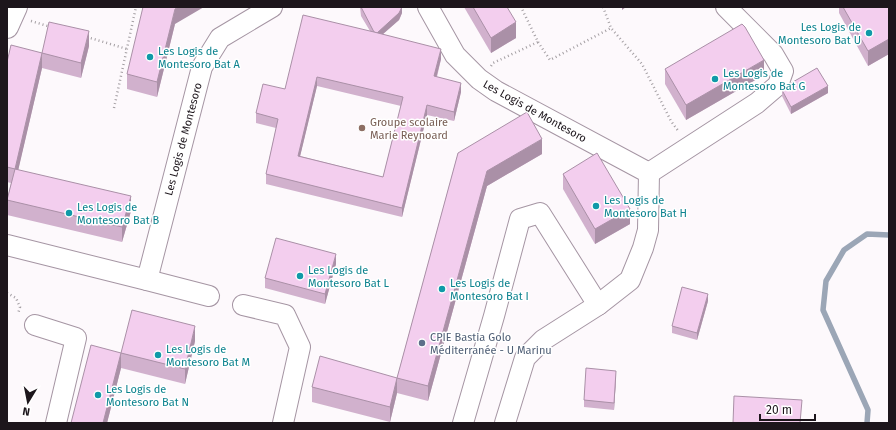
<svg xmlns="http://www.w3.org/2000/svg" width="896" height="430" viewBox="0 0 896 430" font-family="'Fira Sans',sans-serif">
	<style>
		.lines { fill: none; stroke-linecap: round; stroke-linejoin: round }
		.stream { stroke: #9ba6b6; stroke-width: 5.5 }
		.minor-casing { stroke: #a595a3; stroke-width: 22 }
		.major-casing { stroke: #a595a3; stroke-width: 24 }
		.path { stroke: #a49fa3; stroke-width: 2.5; stroke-dasharray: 1 3; stroke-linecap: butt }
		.minor { stroke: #fff; stroke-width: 20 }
		.major { stroke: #fff; stroke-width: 22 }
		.wall { fill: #d1b1cd; fill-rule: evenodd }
		.shaded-wall { fill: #aa90a7 }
		.building { fill: #f3ceee; stroke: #aa90a7; fill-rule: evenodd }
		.culture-dot { fill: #0f9aa8; stroke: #fff; stroke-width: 1.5 }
		.education-dot { fill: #8d6e63; stroke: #fff; stroke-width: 1.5 }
		.service-dot { fill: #5c6f8a; stroke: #fff; stroke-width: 1.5 }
		.labels { text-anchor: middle; stroke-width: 3; stroke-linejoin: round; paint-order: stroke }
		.culture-label { font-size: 11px; fill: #0d838f; stroke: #fff; text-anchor: start }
		.street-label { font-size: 11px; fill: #1d161c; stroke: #fff }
		.education-label { font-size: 11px; fill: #785e54; stroke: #fff; text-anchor: start }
		.service-label { font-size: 11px; fill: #4e5e75; stroke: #fff; text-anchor: start }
	</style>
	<rect width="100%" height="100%" fill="#fdf9fc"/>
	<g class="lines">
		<!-- stream -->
		<path class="stream" d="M867,423L868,410L823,310L826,281L844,250L867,234L889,235"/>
		<defs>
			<g id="minor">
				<path d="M428,7L455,55L479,79L496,91L649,173L648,230L643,248L630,280L598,305L543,340L525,358L505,423"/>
				<path d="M649,173L757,103L778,85L783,71L773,54L726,7"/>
				<path d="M7,245L147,280L202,67L220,38L272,7"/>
				<path d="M147,280L209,296"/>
				<path d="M243,305L285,315L300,347L283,423"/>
				<path d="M35,325L76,338L56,423"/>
				<path d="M463,423L494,316L520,219L540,213L598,305"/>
			</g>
			<path id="major" d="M7,27L16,7"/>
		</defs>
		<!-- minor casing -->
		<use href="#minor" class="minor-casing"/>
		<!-- major casing -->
		<use href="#major" class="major-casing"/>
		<!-- path -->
		<g class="path">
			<path d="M603,7L611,28"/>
			<path d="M31,21L51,27"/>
			<path d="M87,37L127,49"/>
			<path d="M538,42L550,60L611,28L642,64L671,121L679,132"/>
			<path d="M491,66L493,63L538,42L521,7"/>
			<path d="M114,108L136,7"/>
			<path d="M7,293L16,298L20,307L18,314"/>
		</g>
		<!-- minor -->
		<use href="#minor" class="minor"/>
		<!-- major -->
		<use href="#major" class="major"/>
	</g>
	<!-- wall -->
	<g class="wall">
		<path d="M360,7H402V13L399,20L383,34L441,59L437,77L461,92L454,121L427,115L402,217L266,184V174L276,128L256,123V113L370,31L361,16ZM317,86L401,106L383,177L300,156Z"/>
		<path d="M464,7H507L516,38L491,53Z"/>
		<path d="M839,7H889V54L868,66L839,13Z"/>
		<path d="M175,24L157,97L127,89V74Z"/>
		<path d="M89,46L81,78L42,68L18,170L131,211L122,242L7,215V200L11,183L7,182V62L42,53Z"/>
		<path d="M665,69L764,75L686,120L665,84Z"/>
		<path d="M782,90L828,93L791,114L782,96Z"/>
		<path d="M458,153L542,154L487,186L428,401L397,393L390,422L312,402V387L397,378Z"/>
		<path d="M563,174L630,224L595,244L563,189Z"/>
		<path d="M336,264L325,304L265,288V278Z"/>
		<path d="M708,301L697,340L672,333V326Z"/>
		<path d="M195,341L185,384L121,368L107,423H71L121,353Z"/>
		<path d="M616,378L614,410L584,407V400Z"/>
	</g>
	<!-- shaded-wall -->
	<g class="shaded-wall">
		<path d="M178,7H204L175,24L157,97V82L175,9Z"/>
		<path d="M402,7V13L399,20L375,41V34Z"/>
		<path d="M622,7H626L622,10Z"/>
		<path d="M516,22V38L491,53V38Z"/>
		<path d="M89,31V46L81,78V63Z"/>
		<path d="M889,39V54L868,66V51Z"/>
		<path d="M441,49V59L434,86V76Z"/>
		<path d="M42,53V68L15,184V169Z"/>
		<path d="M764,60V75L686,120V105Z"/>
		<path d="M317,77V86L298,165V156Z"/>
		<path d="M461,83V92L454,121V112Z"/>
		<path d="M828,86V93L791,114V107Z"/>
		<path d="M427,105V115L402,217V208Z"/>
		<path d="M542,139V154L487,186L428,401V386L487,171Z"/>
		<path d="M131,196V211L122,242V227Z"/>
		<path d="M630,209V224L595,244V229Z"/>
		<path d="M336,254V264L325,304V294Z"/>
		<path d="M708,294V301L697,340V333Z"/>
		<path d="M195,326V341L185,384V369Z"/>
		<path d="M121,353V368L107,423H103Z"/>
		<path d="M616,371V378L614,410V403Z"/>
		<path d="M397,378V393L390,422V407Z"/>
	</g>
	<!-- building -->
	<g class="building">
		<path d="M143,7H178L175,9L157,82L127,74Z"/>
		<path d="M361,7H402L399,13L377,33L374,32Z"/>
		<path d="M473,7H507L516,22L491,38Z"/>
		<path d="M843,7H889V39L868,51Z"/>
		<path d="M303,15L374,32L441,49L434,76L461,83L454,112L427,105L402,208L266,174L278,119L256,113L263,84L285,89ZM317,77L403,97L383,177L298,156Z"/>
		<path d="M49,22L89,31L81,63L42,53Z"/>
		<path d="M742,24L745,27L764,60L686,105L665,69Z"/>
		<path d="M11,45L42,53L15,169L7,167V62Z"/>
		<path d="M817,68L828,86L791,107L782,90L786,86Z"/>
		<path d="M527,112L542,139L487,171L428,386L397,378L458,153Z"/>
		<path d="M597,153L630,209L595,229L563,174Z"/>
		<path d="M15,169L131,196L122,227L7,200Z"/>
		<path d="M276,238L336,254L325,294L265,278Z"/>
		<path d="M682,287L708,294L697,333L672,326Z"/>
		<path d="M132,310L195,326L185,369L121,353Z"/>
		<path d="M91,345L121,353L103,423H71Z"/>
		<path d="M320,356L397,378L390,407L312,387Z"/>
		<path d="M586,368L616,371L614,403L584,400Z"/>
		<path d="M734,396L802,400L800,423H733Z"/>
	</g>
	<!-- markers -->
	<g class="culture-dot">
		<circle cx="869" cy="33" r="4"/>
		<circle cx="150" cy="57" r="4"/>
		<circle cx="715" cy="79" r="4"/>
		<circle cx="596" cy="206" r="4"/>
		<circle cx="69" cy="213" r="4"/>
		<circle cx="300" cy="276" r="4"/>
		<circle cx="442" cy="289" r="4"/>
		<circle cx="158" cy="355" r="4"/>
		<circle cx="98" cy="395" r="4"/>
	</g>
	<circle class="education-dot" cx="362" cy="128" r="4"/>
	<circle class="service-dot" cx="422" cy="343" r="4"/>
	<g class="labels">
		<!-- culture labels -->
		<g class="culture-label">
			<text x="861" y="31" text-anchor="end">Les Logis de<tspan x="861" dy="13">Montesoro Bat U</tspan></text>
			<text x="158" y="55">Les Logis de<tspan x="158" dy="13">Montesoro Bat A</tspan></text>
			<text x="723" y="77">Les Logis de<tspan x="723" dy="13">Montesoro Bat G</tspan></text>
			<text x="604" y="204">Les Logis de<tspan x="604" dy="13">Montesoro Bat H</tspan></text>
			<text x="77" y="211">Les Logis de<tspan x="77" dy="13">Montesoro Bat B</tspan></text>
			<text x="308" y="274">Les Logis de<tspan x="308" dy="13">Montesoro Bat L</tspan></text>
			<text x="450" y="287">Les Logis de<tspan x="450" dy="13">Montesoro Bat I</tspan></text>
			<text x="166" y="353">Les Logis de<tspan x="166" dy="13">Montesoro Bat M</tspan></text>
			<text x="106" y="393">Les Logis de<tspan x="106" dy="13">Montesoro Bat N</tspan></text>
		</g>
		<!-- street labels -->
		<g class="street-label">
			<text transform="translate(535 111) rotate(29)" y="4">Les Logis de Montesoro</text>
			<text transform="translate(183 139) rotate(-75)" y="4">Les Logis de Montesoro</text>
		</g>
		<!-- education labels -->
		<g class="education-label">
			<text x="370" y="126">Groupe scolaire<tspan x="370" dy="13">Marie Reynoard</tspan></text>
		</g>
		<!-- service labels -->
		<g class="service-label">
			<text x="430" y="341">CPIE Bastia Golo<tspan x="430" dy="13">Méditerranée - U Marinu</tspan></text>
		</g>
	</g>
	<!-- border -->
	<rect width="896" height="430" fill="none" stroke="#1d161c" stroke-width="16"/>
	<!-- north arrow -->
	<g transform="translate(28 402) rotate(190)" stroke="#ffffff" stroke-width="3" paint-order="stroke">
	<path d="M0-3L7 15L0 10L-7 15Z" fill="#1d161c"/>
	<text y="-6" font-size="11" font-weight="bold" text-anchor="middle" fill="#1d161c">N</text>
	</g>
	<!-- scale -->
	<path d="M760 414v6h55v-6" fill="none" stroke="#1d161c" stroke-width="2"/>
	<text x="766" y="414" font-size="12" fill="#1d161c" stroke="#ffffff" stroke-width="3" paint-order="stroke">20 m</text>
</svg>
